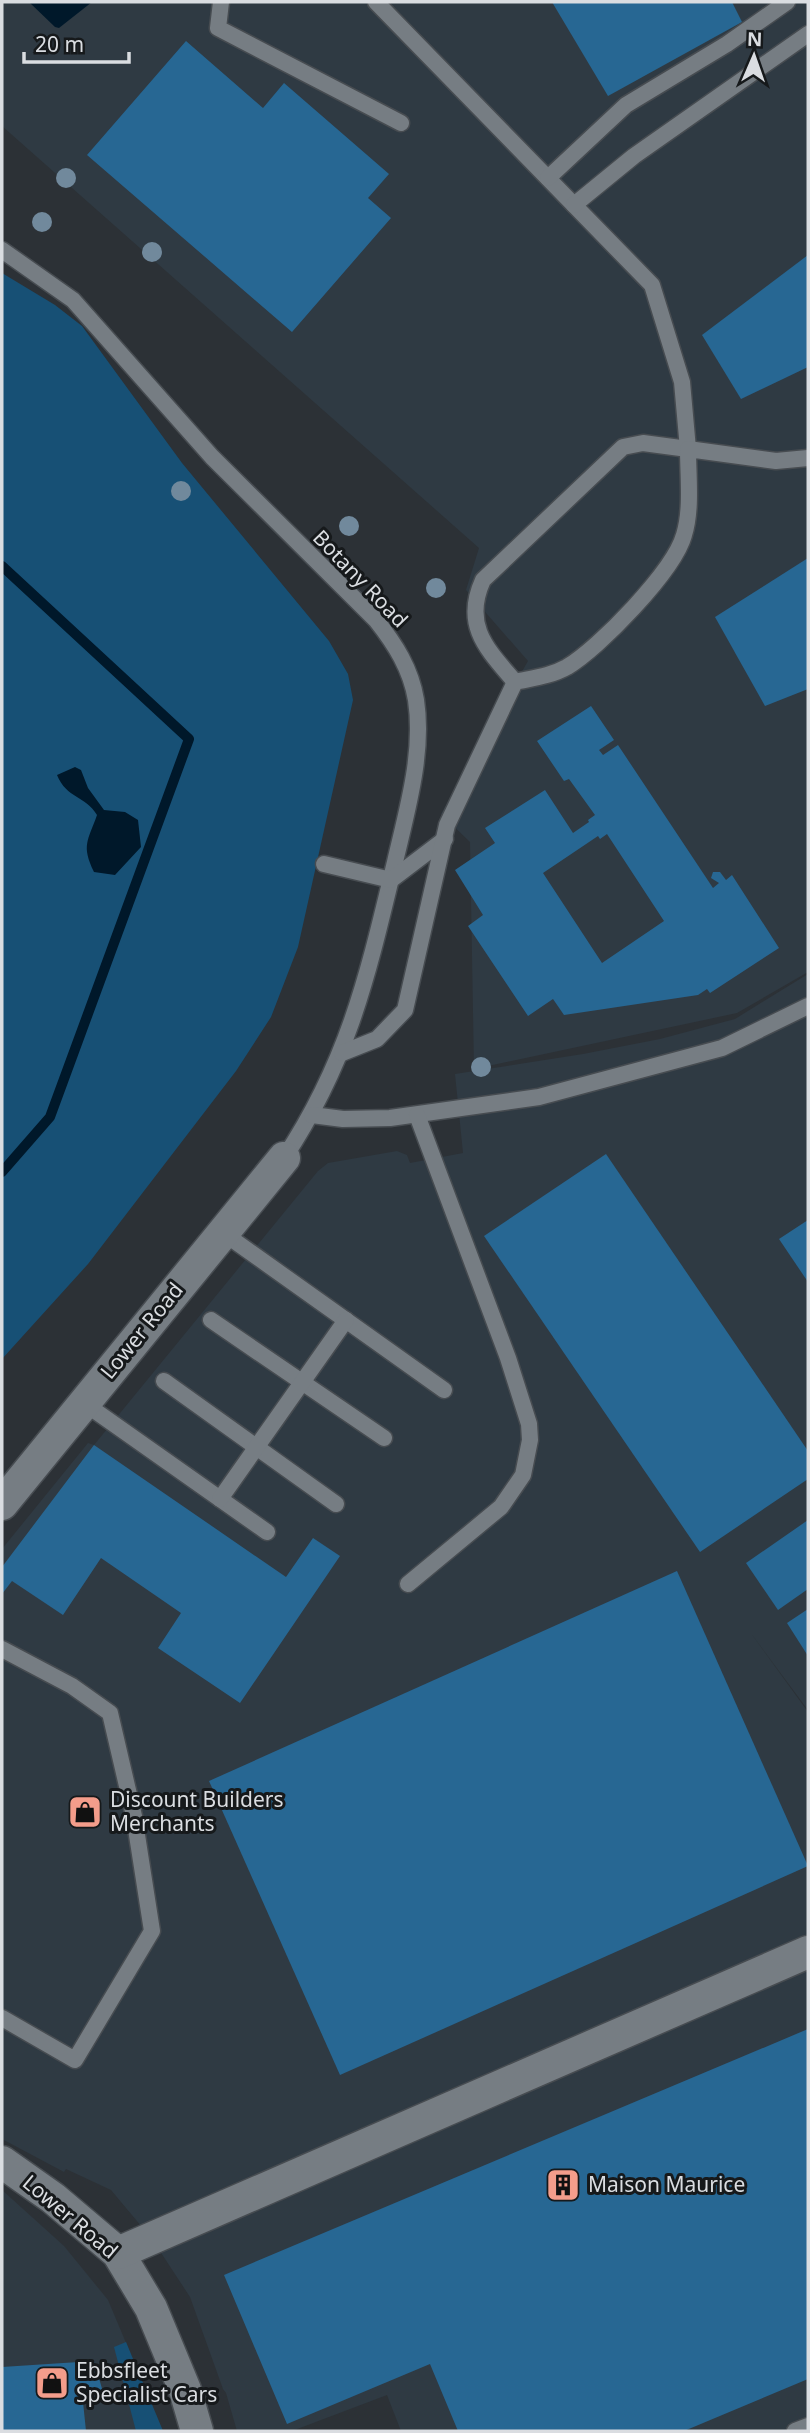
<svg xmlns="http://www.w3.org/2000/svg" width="810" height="2433" viewBox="0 0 810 2433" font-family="'Noto Sans',sans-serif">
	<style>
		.built { fill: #2f3a43 }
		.green { fill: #175075 }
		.water { fill: #00182a }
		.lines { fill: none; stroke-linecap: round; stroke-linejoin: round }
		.stream { stroke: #00182a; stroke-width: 10 }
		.building { fill: #276793; fill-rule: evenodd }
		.service-casing { stroke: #474c51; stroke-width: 19 }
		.minor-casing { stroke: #474c51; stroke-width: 35 }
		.service { stroke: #767d83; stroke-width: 16 }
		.minor { stroke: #767d83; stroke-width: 32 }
		.tree { fill: #71899c }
		.labels { text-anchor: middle; stroke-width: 6; stroke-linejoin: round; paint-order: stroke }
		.street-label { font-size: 21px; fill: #dadde1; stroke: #16191b }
		.poi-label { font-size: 21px; fill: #dadde1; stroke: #16191b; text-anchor: start }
	</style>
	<rect width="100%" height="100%" fill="#2c3136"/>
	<!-- built -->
	<g class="built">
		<path d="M2,2H808V972L737,1013L474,1069L470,842L441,814L528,661L466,590L479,548L2,126Z"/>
		<path d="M808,974V1710L750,1632L808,1712V2431H401L387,2395L292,2431H237L226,2393L223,2389L190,2297L152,2239L111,2190L66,2169L64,2172L2,2139V1549L88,1443L94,1445L318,1171L328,1163L397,1151L407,1155L410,1163L463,1153L455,1074L583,1054L660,1039L735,1019Z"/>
		<path d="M2,2190L64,2246L108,2300L163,2431H2Z"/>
	</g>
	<!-- green -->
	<g class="green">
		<path d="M2,273L55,305L82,326L182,463L329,641L348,674L353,700L298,947L271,1017L236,1071L88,1264L2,1359Z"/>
		<path d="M126,2342L163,2431H136L114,2347Z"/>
	</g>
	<!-- water -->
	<g class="water">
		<path d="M29,2H92L59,28L55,27Z"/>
		<path d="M75,767L81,770L88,788L104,810L125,812L138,820L141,847L115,875L94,872C81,845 88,841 97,815C85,795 67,799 57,775Z"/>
	</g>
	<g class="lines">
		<!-- stream -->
		<path class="stream" d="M2,566L189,739L50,1117L2,1172"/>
	</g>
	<!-- building -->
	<g class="building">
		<path d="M552,2H732L742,22L608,96Z"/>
		<path d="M186,41L263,108L284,83L389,174L368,198L391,218L292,332L87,155Z"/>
		<path d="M808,255V367L741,399L702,335Z"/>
		<path d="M808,558V689L765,706L715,617Z"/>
		<path d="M591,706L614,740L599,750L603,755L618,745L713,888L719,883L711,878L713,872H720L726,880L732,875L779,948L710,993L707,989L698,995L564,1015L553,999L528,1016L468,926L483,915L455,870L495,843L485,828L545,790L573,833L589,822L588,820L595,815L569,779L564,781L537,741ZM607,834L664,921L602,963L543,873L598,836L600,839Z"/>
		<path d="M606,1154L808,1451V1479L700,1552L484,1236Z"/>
		<path d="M808,1220V1282L779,1239Z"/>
		<path d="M94,1445L286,1577L313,1538L340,1556L240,1703L158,1648L181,1613L101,1558L63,1615L12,1581L2,1594V1567Z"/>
		<path d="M808,1520V1589L778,1610L746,1563Z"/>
		<path d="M677,1571L808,1866L340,2075L209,1781Z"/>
		<path d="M808,1609V1656L787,1623Z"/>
		<path d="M808,2029V2379L684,2431H458L430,2364L287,2424L224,2275Z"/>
		<path d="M94,2361L105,2399L83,2402L86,2431H2V2367Z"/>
	</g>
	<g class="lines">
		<defs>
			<g id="service">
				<path d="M221,2L218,28L401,123"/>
				<path d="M376,2L652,285L682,382L688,449L643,443L623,447L483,580C462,626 488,650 515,682"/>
				<path d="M548,178L626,105L727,44L787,2"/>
				<path d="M574,205L634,156L808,34"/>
				<path d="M2,250L73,300L212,457L376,620C395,644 411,669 416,700C424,753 407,810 395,862C368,974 349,1060 284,1158"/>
				<path d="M324,864L391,880L445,839"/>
				<path d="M342,1053L377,1039L405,1010L447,825L515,682C533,678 551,676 567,667C599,648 674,571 684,535C692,509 688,477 688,449L776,461L808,458"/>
				<path d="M312,1115L343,1119L390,1118L539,1097L722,1048L808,1006"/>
				<path d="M222,1232L444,1390"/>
				<path d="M211,1320L384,1438"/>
				<path d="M164,1381L336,1504"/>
				<path d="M84,1403L267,1532"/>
				<path d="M220,1499L346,1320"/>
				<path d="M408,1584L501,1507L523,1475L530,1440L529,1424L508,1358L417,1115"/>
				<path d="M2,1649L72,1686L110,1713L134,1816L152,1931L75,2060L2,2018"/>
				<path d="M795,2431L808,2426"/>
			</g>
			<g id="minor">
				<path d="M2,1504L284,1158"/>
				<path d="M2,2162L53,2198L118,2253L151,2308L185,2390L197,2431"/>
				<path d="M118,2253L808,1952"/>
			</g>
		</defs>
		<!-- service casing -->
		<use href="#service" class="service-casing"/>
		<!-- minor casing -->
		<use href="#minor" class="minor-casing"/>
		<!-- service -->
		<use href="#service" class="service"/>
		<!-- minor -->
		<use href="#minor" class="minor"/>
	</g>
	<!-- trees -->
	<g class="tree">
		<circle cx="66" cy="178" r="10"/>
		<circle cx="42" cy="222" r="10"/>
		<circle cx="152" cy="252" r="10"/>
		<circle cx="181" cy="491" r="10"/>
		<circle cx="349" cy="526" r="10"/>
		<circle cx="436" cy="588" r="10"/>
		<circle cx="481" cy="1067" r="10"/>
	</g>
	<!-- icons -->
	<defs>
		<symbol id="shop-square" viewBox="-11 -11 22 22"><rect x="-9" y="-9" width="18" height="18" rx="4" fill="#f49d8b" stroke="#16191b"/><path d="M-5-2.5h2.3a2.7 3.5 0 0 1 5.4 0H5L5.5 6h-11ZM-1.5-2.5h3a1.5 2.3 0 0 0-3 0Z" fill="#111"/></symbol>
		<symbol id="building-square" viewBox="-11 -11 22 22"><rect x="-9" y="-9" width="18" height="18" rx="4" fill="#f49d8b" stroke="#16191b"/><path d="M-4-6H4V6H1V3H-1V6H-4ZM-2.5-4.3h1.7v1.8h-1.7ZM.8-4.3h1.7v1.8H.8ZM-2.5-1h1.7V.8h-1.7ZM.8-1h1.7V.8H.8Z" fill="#111"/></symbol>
	</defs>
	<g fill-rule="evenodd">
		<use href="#shop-square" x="66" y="1793" width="38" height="38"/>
		<use href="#building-square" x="544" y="2166" width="38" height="38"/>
		<use href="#shop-square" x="33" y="2364" width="38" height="38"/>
	</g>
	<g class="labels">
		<!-- street labels -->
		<g class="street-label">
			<text transform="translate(360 579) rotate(46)" y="7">Botany Road</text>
			<text transform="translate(142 1331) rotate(-51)" y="7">Lower Road</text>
			<text transform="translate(70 2217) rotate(40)" y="7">Lower Road</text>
		</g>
		<!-- poi labels -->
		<g class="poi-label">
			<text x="110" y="1807">Discount Builders<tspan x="110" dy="24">Merchants</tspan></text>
			<text x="588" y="2192">Maison Maurice</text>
			<text x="76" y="2378">Ebbsfleet<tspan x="76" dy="24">Specialist Cars</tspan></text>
		</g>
	</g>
	<!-- border -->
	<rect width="810" height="2433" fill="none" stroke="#dadde1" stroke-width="7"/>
	<!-- north arrow -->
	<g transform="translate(754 56) rotate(2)" stroke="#16191b" stroke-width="5" paint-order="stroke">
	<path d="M0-5L12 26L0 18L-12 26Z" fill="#dadde1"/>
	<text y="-10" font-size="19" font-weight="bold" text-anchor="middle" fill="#dadde1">N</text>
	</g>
	<!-- scale -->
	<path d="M24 52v10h105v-10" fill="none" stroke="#dadde1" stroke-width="3.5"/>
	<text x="35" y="52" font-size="21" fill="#dadde1" stroke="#16191b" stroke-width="5" paint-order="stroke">20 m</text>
</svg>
